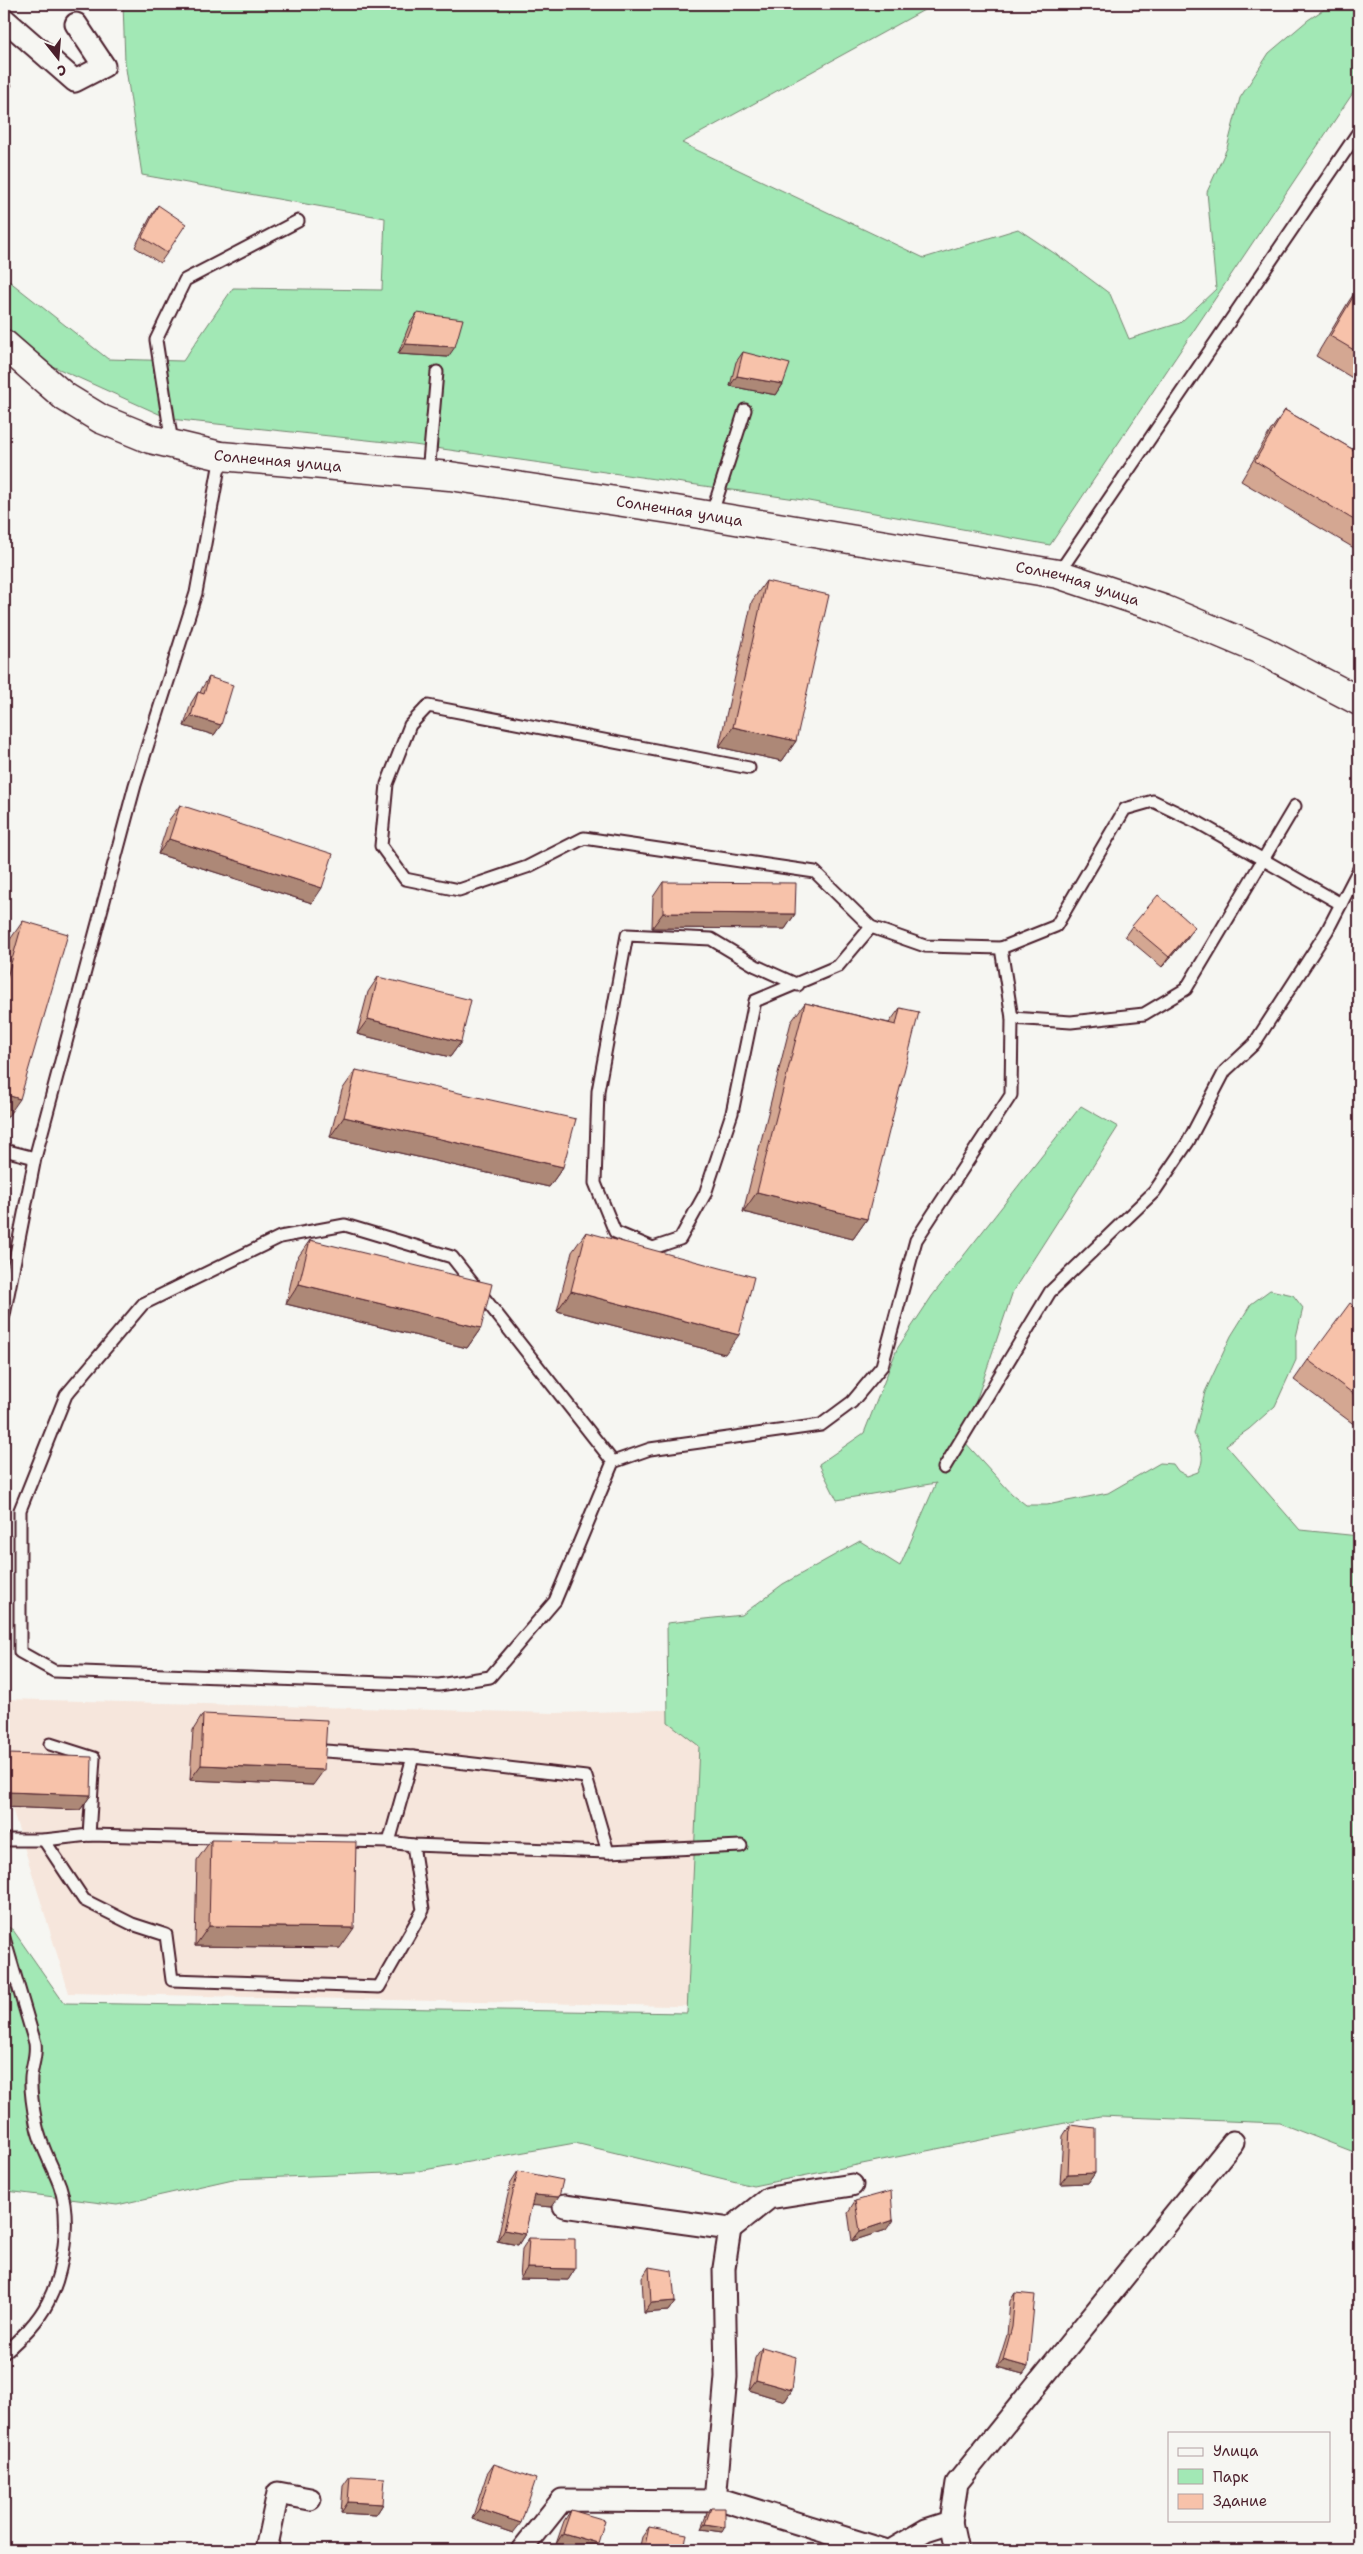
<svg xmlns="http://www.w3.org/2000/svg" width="1363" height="2554" viewBox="0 0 1363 2554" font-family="'Shantell Sans',sans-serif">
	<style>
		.built { fill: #f6e6dc }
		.green { fill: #a2e8b5; stroke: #768470 }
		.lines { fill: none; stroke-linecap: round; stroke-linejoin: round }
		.service-casing { stroke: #4a1f2b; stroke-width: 15 }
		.minor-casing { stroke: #4a1f2b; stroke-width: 25 }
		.tertiary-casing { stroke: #4a1f2b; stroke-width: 31 }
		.service { stroke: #f6f6f2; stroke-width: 11 }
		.minor { stroke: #f6f6f2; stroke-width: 21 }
		.tertiary { stroke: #f6f6f2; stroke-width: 28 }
		.wall { fill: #d4a792; stroke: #4a1f2b }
		.shaded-wall { fill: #ad8877; stroke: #4a1f2b }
		.building { fill: #f7c2aa; stroke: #4a1f2b }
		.labels { text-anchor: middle; stroke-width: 4; stroke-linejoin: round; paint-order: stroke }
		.street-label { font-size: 15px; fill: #4a1f2b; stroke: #f6f6f2 }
	</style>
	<rect width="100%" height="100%" fill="#f6f6f2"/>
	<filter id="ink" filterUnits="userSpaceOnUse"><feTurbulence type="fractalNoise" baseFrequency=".02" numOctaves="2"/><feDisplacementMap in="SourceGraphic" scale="10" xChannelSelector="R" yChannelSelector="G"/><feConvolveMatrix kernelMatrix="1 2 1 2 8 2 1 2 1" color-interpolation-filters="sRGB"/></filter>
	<g filter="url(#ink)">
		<!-- built -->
		<path class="built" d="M5,1699L556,1713L729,1708L718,2007L69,1993L4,1782Z"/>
		<!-- green -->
		<g class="green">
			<path d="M123,4H935L682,143L924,258L1018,229L1066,261L1110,294L1129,339L1180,323L1216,289L1207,192L1227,148L1240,98L1269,53L1308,20L1332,4H1359V84L1050,545L803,500L414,445L170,419L39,360L4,329V277L108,359L183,361L233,288L382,290L385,218L142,175L125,62Z"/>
			<path d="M1081,1106L1118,1127L1013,1291L963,1440L1012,1494L1026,1505H1047L1108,1493L1160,1463L1173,1464L1178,1471L1187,1476L1198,1472C1206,1458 1201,1448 1194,1434L1205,1392L1231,1336L1251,1304L1270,1290L1293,1295L1303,1308L1296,1337V1360L1275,1406L1249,1429L1226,1445L1300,1530L1359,1536V2154L1279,2123L1100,2116L753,2186L575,2143L413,2172L233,2179L117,2205L7,2191L4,2195V1924L13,1930L64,2003L687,2013L699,1746L668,1722L667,1623L742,1615L783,1584L860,1541L900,1566L936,1483L837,1500L819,1464L864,1433L897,1349L932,1296Z"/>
		</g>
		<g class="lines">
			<defs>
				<g id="service">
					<path d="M172,443L156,340L185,280L298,221"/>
					<path d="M428,474L437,372"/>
					<path d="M711,516L745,410"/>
					<path d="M1058,574L1359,131"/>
					<path d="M749,768L428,706L410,725L387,784L381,846L405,879L459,890L527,867L584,838L815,872L871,927L925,946L1001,948L1056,926L1125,809L1153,801L1199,823L1341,904"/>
					<path d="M798,985L756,966L711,939L627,935L598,1091L595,1183L615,1232L653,1248L680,1239L705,1194L732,1113L755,1001L838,966L871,927"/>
					<path d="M1012,1018L1071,1022L1144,1014L1186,989L1295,806"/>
					<path d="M4,1150L35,1158"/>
					<path d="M4,1315L35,1158L135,785L196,593L221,456"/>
					<path d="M613,1462L452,1257L345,1225L280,1237L143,1304L66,1395L20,1510V1652L54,1671L439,1685L490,1677L555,1601L613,1462L650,1449L821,1425L852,1402L882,1366L916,1240L1011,1095L1012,1018L1001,948"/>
					<path d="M944,1468L1050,1292L1154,1192L1188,1142L1225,1071L1254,1044L1327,931L1359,869"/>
					<path d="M50,1744L94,1758L89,1835"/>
					<path d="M325,1751L413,1757L586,1777L608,1852"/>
					<path d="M4,1840H44L89,1835L389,1842L413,1845L608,1852L741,1846"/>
					<path d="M44,1840L84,1900L132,1924L166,1935L172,1980L379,1987L423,1910L413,1845"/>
					<path d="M389,1842L413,1757"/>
					<path d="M4,1938L35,2043C37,2055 32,2065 31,2077C30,2092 33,2108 36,2123C40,2146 52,2164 60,2186C71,2219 64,2271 48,2302C38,2322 21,2338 4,2353"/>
				</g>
				<g id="minor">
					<path d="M4,19L75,81L104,66L76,24"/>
					<path d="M564,2206L730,2229L724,2268L726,2377L715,2501"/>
					<path d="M730,2229L769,2198L852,2185"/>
					<path d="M951,2522L957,2550"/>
					<path d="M266,2550L278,2493L310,2499"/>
					<path d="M522,2550L562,2500L726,2501L884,2550"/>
					<path d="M892,2550L926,2530L951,2522L957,2483L1233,2142"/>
				</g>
				<g id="tertiary">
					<path id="s1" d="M4,344L65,397L101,419L150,439L221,456L450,476L676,510L1058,574L1163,609L1263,651L1359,701"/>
				</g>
			</defs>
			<!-- service casing -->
			<use href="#service" class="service-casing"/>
			<!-- minor casing -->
			<use href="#minor" class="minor-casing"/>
			<!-- tertiary casing -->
			<use href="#tertiary" class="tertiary-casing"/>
			<!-- service -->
			<use href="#service" class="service"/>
			<!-- minor -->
			<use href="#minor" class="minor"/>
			<!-- tertiary -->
			<use href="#tertiary" class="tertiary"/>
		</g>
		<!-- wall -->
		<g class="wall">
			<path d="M36,4H45L42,8Z"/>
			<path d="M158,205L167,253L160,263L135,247L151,216Z"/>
			<path d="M1359,286V382L1316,356L1349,301Z"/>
			<path d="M417,313L448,357L398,354L410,323Z"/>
			<path d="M743,352L783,384L776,395L730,386L736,362Z"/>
			<path d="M1285,410L1359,453V551L1241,481L1271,430Z"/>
			<path d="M766,581L796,741L782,761L719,747L752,601Z"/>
			<path d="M209,677L221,725L214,735L184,726L191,703L198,692L200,693L202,688Z"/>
			<path d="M180,805L312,903L158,854L169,820Z"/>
			<path d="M663,882L795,914L785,929L652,928L653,897Z"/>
			<path d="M23,921L6,1119L4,1118V960L9,941Z"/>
			<path d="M1132,926L1188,937L1162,967L1125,936Z"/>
			<path d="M378,977L461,1042L450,1057L357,1034L368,992Z"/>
			<path d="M805,1003L889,1023L900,1008L867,1219L853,1239L743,1212L791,1022Z"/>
			<path d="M356,1070L563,1167L549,1187L330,1137L342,1090Z"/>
			<path d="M586,1232L725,1354L557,1311L572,1252Z"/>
			<path d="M310,1240L481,1328L467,1348L286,1304L296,1260Z"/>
			<path d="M1359,1310V1428L1294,1380L1308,1360Z"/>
			<path d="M203,1714L313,1785L190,1780L193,1730Z"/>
			<path d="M9,1754L91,1795L80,1810L4,1807V1761Z"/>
			<path d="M211,1840L340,1948L195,1946L197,1860Z"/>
			<path d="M1070,2125L1095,2173L1088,2183L1060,2184L1063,2136Z"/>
			<path d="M518,2171L552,2207L531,2205L525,2234L518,2245L497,2241L511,2182Z"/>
			<path d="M855,2201L886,2230L852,2241L848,2212Z"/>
			<path d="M529,2238L575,2269L568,2280L520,2279L522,2249Z"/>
			<path d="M649,2267L675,2301L668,2311L644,2313L642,2278Z"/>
			<path d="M1015,2293L1023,2374L997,2367L1007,2335L1010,2301Z"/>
			<path d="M762,2347L792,2390L785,2401L749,2390L755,2358Z"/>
			<path d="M494,2464L513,2533L472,2519L487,2474Z"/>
			<path d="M350,2476L383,2504L376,2515L341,2513L343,2486Z"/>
			<path d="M711,2508L722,2532L701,2529L707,2513Z"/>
			<path d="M571,2510L598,2543L593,2550H581L556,2544L564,2521Z"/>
			<path d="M649,2527L684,2550H639L642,2537Z"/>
		</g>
		<!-- shaded-wall -->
		<g class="shaded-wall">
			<path d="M405,344L455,347L448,357L398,354Z"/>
			<path d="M737,376L783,384L776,395L730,386Z"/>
			<path d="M191,716L221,725L214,735L184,726Z"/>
			<path d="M733,727L796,741L782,761L719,747Z"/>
			<path d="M169,839L322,888L312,903L158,854Z"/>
			<path d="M663,913L795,914L785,929L652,928Z"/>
			<path d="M1195,927L1188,937L1162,967L1169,957Z"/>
			<path d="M368,1019L461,1042L450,1057L357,1034Z"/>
			<path d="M4,1094L20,1099L6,1119L4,1118Z"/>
			<path d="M344,1117L563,1167L549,1187L330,1137Z"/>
			<path d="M757,1192L867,1219L853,1239L743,1212Z"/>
			<path d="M299,1284L481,1328L467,1348L286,1304Z"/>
			<path d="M571,1291L739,1335L725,1354L557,1311Z"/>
			<path d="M201,1765L324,1770L313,1785L190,1780Z"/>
			<path d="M7,1792L91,1795L80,1810L4,1807V1797Z"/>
			<path d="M209,1926L354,1928L340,1948L195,1946Z"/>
			<path d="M1095,2173L1088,2183L1060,2184L1068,2174Z"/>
			<path d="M534,2195L559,2197L552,2207L526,2205Z"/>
			<path d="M893,2220L886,2230L852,2241L860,2231Z"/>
			<path d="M504,2230L525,2234L518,2245L497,2241Z"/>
			<path d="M527,2268L575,2269L568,2280L520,2279Z"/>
			<path d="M675,2301L668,2311L644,2313L651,2303Z"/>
			<path d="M1003,2360L1028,2367L1023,2374L997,2367Z"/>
			<path d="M756,2380L792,2390L785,2401L749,2390Z"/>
			<path d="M348,2502L383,2504L376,2515L341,2513Z"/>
			<path d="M479,2509L521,2523L513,2533L472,2519Z"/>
			<path d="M705,2524L725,2527L722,2532L701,2529Z"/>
			<path d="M563,2533L598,2543L593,2550H581L556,2544Z"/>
		</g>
		<!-- building -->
		<g class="building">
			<path d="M4,79L12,85L4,97Z"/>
			<path d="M158,205L186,224L167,253L142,237Z"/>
			<path d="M1359,287V353L1330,336Z"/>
			<path d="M417,313L463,319L455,347L405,344Z"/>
			<path d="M743,352L790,364L783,384L737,376Z"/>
			<path d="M1285,410L1359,453V523L1255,461Z"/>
			<path d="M766,581L829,595L796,741L733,727Z"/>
			<path d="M209,677L233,685L221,725L191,716L198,692L204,694Z"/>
			<path d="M180,805L333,854L322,888L169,839Z"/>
			<path d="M663,882L796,883L795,914L663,913Z"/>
			<path d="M1158,895L1195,927L1169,957L1132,926Z"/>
			<path d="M23,921L68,934L20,1099L4,1094V988Z"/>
			<path d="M378,977L471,1000L461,1042L368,1019Z"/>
			<path d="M805,1003L896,1025L900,1008L919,1012L867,1219L757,1192Z"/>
			<path d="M356,1070L576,1119L563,1167L344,1117Z"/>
			<path d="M586,1232L754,1277L739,1335L571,1291Z"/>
			<path d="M310,1240L492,1284L481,1328L299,1284Z"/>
			<path d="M1350,1303L1359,1310V1398L1308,1360Z"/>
			<path d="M203,1714L327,1720L324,1770L201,1765Z"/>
			<path d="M9,1754L92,1757L91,1795L7,1792Z"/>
			<path d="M211,1840L356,1842L354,1928L209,1926Z"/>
			<path d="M1070,2125L1095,2128V2173L1068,2174Z"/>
			<path d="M518,2171L563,2180L559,2197L534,2195L525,2234L504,2230Z"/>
			<path d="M891,2191L893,2220L860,2231L855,2201Z"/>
			<path d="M529,2238L575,2239V2269L527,2268Z"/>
			<path d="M649,2267L672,2271L675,2301L651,2303Z"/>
			<path d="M1015,2293L1035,2295L1028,2367L1003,2360L1012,2327Z"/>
			<path d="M762,2347L796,2357L792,2390L756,2380Z"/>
			<path d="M494,2464L536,2479L521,2523L479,2509Z"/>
			<path d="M350,2476L385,2478L383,2504L348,2502Z"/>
			<path d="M711,2508H725V2527L705,2524Z"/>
			<path d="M571,2510L605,2520L598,2543L563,2533Z"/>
			<path d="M649,2527L687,2534L684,2550H644Z"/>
		</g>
	</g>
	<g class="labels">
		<!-- street labels -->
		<g class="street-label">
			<text dy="5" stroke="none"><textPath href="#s1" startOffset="306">Солнечная улица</textPath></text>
			<text dy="5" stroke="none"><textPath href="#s1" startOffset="711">Солнечная улица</textPath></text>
			<text dy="5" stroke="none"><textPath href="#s1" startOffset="1116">Солнечная улица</textPath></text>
		</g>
	</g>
	<!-- margin -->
	<rect width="1363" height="2554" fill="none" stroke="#f6f6f2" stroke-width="20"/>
	<rect x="10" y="10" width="1343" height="2534" fill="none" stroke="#4a1f2b" stroke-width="2" filter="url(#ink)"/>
	<!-- legend -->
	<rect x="1168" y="2432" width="162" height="90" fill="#f6f6f2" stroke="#b1a0a2"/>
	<rect x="1178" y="2448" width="25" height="8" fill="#f6f6f2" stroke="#b1a0a2"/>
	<text x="1213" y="2456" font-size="15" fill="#4a1f2b">Улица</text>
	<rect x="1178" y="2469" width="25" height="15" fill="#a2e8b5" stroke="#b1a0a2"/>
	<text x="1213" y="2482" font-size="15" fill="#4a1f2b">Парк</text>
	<rect x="1178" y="2494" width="25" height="15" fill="#f7c2aa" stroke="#b1a0a2"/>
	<text x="1213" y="2506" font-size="15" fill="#4a1f2b">Здание</text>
	<!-- north arrow -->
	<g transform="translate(58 58) rotate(163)" stroke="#f6f6f2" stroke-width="4" paint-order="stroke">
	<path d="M0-4L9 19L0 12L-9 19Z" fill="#4a1f2b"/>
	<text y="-8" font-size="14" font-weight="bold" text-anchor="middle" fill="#4a1f2b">С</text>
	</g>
</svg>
